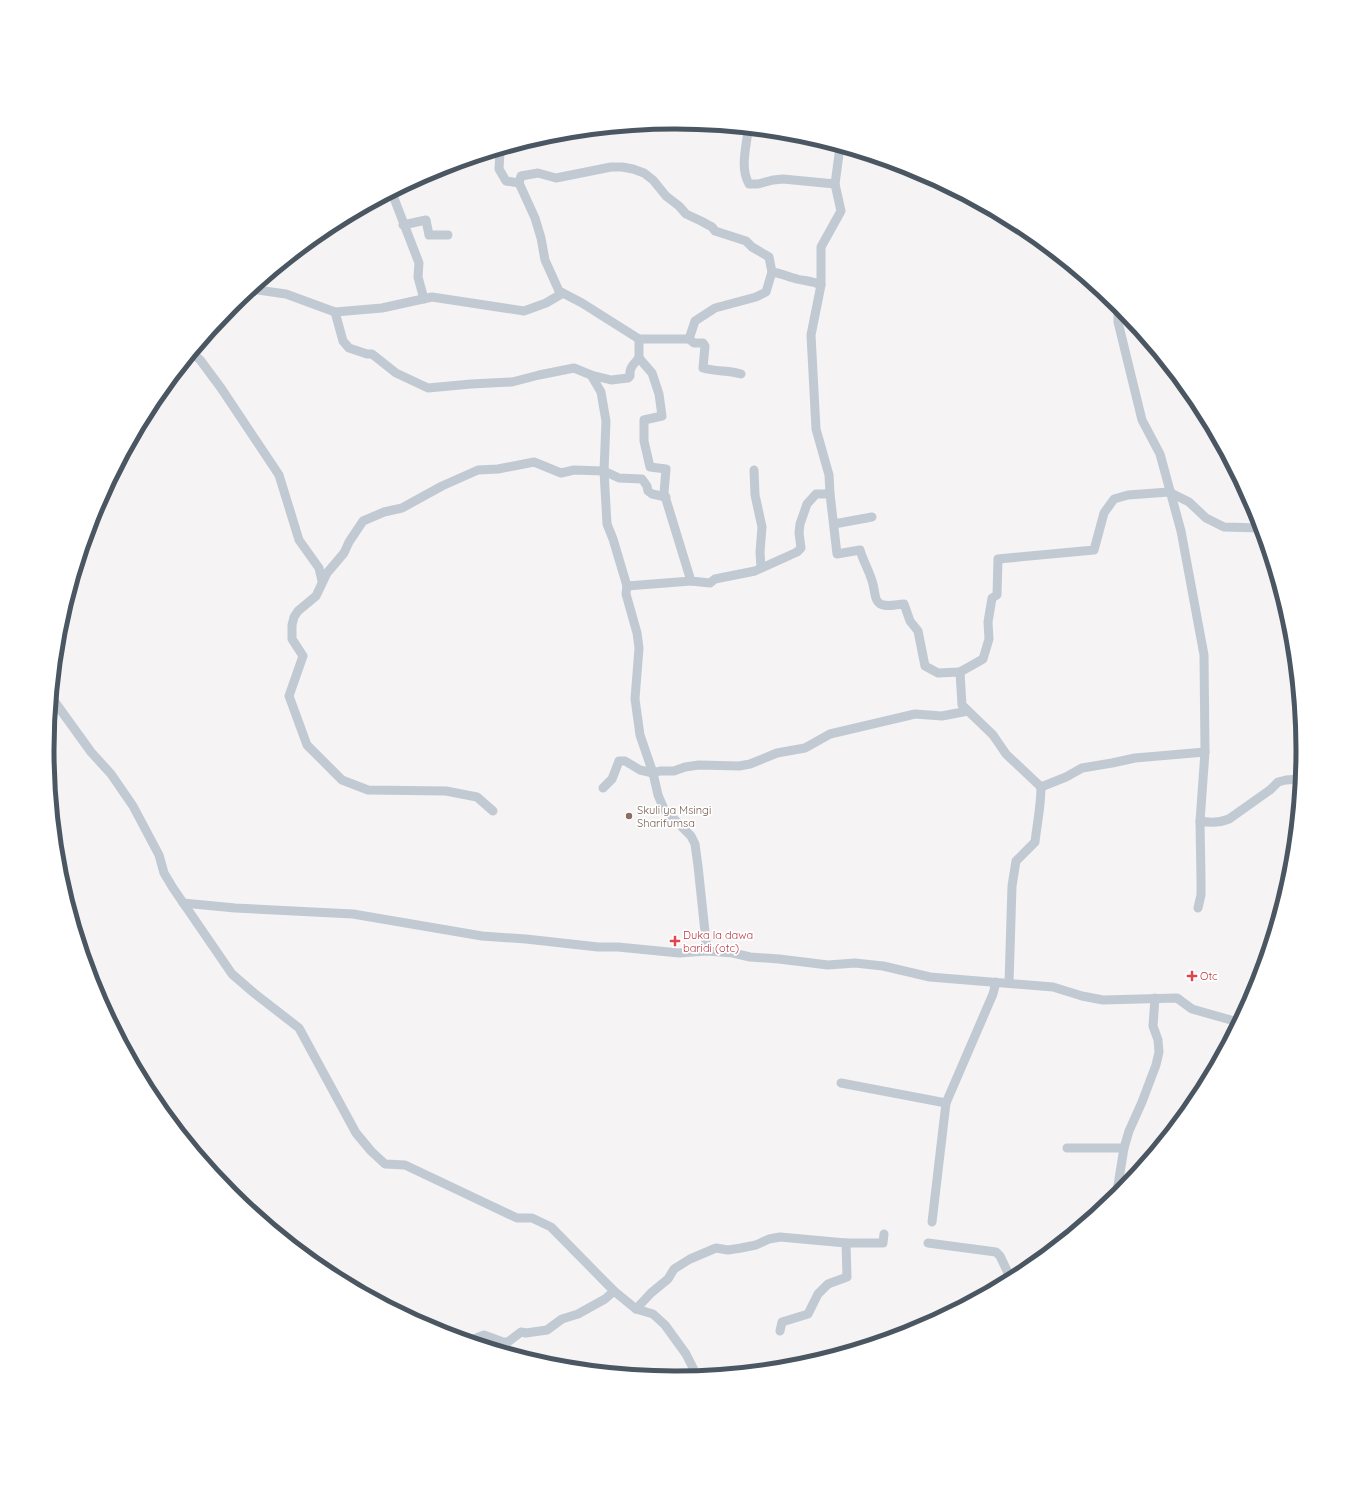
<svg xmlns="http://www.w3.org/2000/svg" width="1350" height="1500" viewBox="0 0 1350 1500" font-family="Quicksand,sans-serif">
	<style>
		.lines { fill: none; stroke-linecap: round; stroke-linejoin: round }
		.minor { stroke: #c1cad2; stroke-width: 9 }
		.education-dot { fill: #8d6e63; stroke: #fff; stroke-width: 1.5 }
		.health-dot { fill: #e0444e; stroke: #fff; stroke-width: 1.5 }
		.labels { text-anchor: middle; stroke-width: 3.5; stroke-linejoin: round; paint-order: stroke }
		.education-label { font-size: 11px; fill: #785e54; stroke: #fff; text-anchor: start }
		.health-label { font-size: 11px; fill: #be3a42; stroke: #fff; text-anchor: start }
		.rim { fill: none; stroke: #4a5661; stroke-width: 5 }
	</style>
	<rect width="100%" height="100%" fill="#f5f3f3"/>
	<g class="lines">
		<!-- minor -->
		<g class="minor">
			<path d="M736,128L748,131C746,148 740,169 749,184H758L773,180L783,179L835,184"/>
			<path d="M840,147L835,184L841,211L821,247V285L811,335L816,429L829,475L830,494L837,554L860,550C864,564 872,575 874,589C875,594 875,600 879,603C885,608 897,604 904,604L910,621L918,631L925,666L938,673L960,672"/>
			<path d="M500,150L499,169L506,181L519,183L521,176L538,173L556,178L611,167H622L633,169L644,173L653,180L666,196L679,206L686,214L701,221L712,227L715,231L746,241L752,247L769,257L772,272"/>
			<path d="M519,183L535,218L541,238L545,260L559,291L582,303L639,339H689L694,343H703L705,346L703,368C716,372 729,370 741,374"/>
			<path d="M392,193L419,263L418,277L424,299"/>
			<path d="M403,225L426,220L429,235H448"/>
			<path d="M251,289L286,294L335,312L382,308L432,297L524,311L546,303L563,293"/>
			<path d="M1118,305V322L1142,420L1160,454L1181,531L1204,655L1205,752L1200,821L1201,879V895L1198,908"/>
			<path d="M335,312L343,341L349,348L367,354H372L396,373L428,388L471,384L512,382L539,375L574,368L591,375L601,392L606,421L604,471L607,524L613,539L627,586L691,581"/>
			<path d="M639,339V358L652,373L659,394L662,416L644,420V441L650,467L666,469L664,493L691,581L710,583L715,579L755,571L797,552L801,548L799,533L800,524L807,504L816,494H830"/>
			<path d="M689,339L695,321L715,308L756,297L766,292L772,272C781,273 788,277 797,279C805,281 813,281 821,285"/>
			<path d="M193,353L201,361L221,388L279,475L299,540L319,568L322,581"/>
			<path d="M591,375L611,380L628,378L630,376C629,367 634,364 639,358"/>
			<path d="M754,470L755,495L762,527L760,552L761,568"/>
			<path d="M834,524L872,517"/>
			<path d="M627,586L626,594L637,633L639,648L635,699L640,735L653,773L658,795L664,809L691,836L695,844L698,866L707,951"/>
			<path d="M52,698L91,752L111,774L133,806L159,855L164,873L173,888L232,974L254,993L299,1028L356,1133L371,1151L385,1164L405,1165L517,1218H532L551,1227L614,1291L636,1309L653,1314L665,1325L686,1354L697,1376"/>
			<path d="M1041,787L1006,754L993,735L962,705L960,672L983,659L989,639L988,622L992,598L997,595L998,559L1094,550L1104,513L1114,499L1128,495L1169,492L1189,502L1206,518L1224,527L1261,528"/>
			<path d="M1041,787L1066,777L1082,768L1112,763L1135,758L1205,752"/>
			<path d="M603,788L612,779L619,761H625L640,770L653,773L660,771H674L685,767L699,765L739,766L750,764L777,753L805,748L830,734L915,714L942,716L968,711"/>
			<path d="M493,811L477,797L446,791L368,790L342,780L307,745L289,696L303,656L292,639V625L294,617L298,611L316,596L327,573L344,553L349,542L363,521L384,512L402,508L442,486L478,470L498,469L534,462L561,473L574,470L604,471L619,478L642,479L647,486L648,491L652,494L666,497"/>
			<path d="M1200,821C1210,823 1219,823 1229,819L1270,790L1278,782L1286,780L1300,779"/>
			<path d="M183,903L235,908L353,914L482,936L526,939L598,947H618L679,953L707,951L733,953L750,957L779,959L828,965L855,963L883,966L930,977L1053,987L1082,996L1103,1000L1177,998L1192,1009L1238,1022"/>
			<path d="M1009,983L1012,886L1016,861L1035,842C1037,824 1041,806 1041,787"/>
			<path d="M841,1083L946,1103L993,994L996,982"/>
			<path d="M1067,1148H1124L1129,1131L1142,1102L1156,1065L1159,1052L1158,1040L1153,1026L1155,998"/>
			<path d="M1114,1199L1118,1185L1124,1148"/>
			<path d="M932,1222L946,1103"/>
			<path d="M928,1243L996,1252L1000,1256L1011,1279"/>
			<path d="M636,1309L651,1293L668,1279L674,1269L690,1259L716,1248L728,1250L741,1248L756,1245L769,1239L780,1237L846,1243H883L884,1234"/>
			<path d="M780,1331L782,1322L808,1314L818,1294L828,1284L847,1277L846,1243"/>
			<path d="M469,1341L484,1335L503,1342H508L521,1332L526,1333L547,1330L562,1319L578,1314L605,1299L614,1291"/>
		</g>
	</g>
	<!-- markers -->
	<circle class="education-dot" cx="629" cy="816" r="4"/>
	<g class="health-dot">
		<path d="M673 935h4v4h4v4h-4v4h-4v-4h-4v-4h4z"/>
		<path d="M1190 970h4v4h4v4h-4v4h-4v-4h-4v-4h4z"/>
	</g>
	<g class="labels">
		<!-- education labels -->
		<g class="education-label">
			<text x="637" y="814">Skuli ya Msingi<tspan x="637" dy="13">Sharifumsa</tspan></text>
		</g>
		<!-- health labels -->
		<g class="health-label">
			<text x="683" y="939">Duka la dawa<tspan x="683" dy="13">baridi (otc)</tspan></text>
			<text x="1200" y="980">Otc</text>
		</g>
	</g>
	<!-- crop -->
	<path d="M0 0H1350V1500H0ZM54 750a621 621 0 1 1 1242 0a621 621 0 1 1-1242 0Z" fill="#fff" fill-rule="evenodd"/>
	<path class="rim" d="M54 750a621 621 0 1 1 1242 0a621 621 0 1 1-1242 0Z"/>
</svg>
